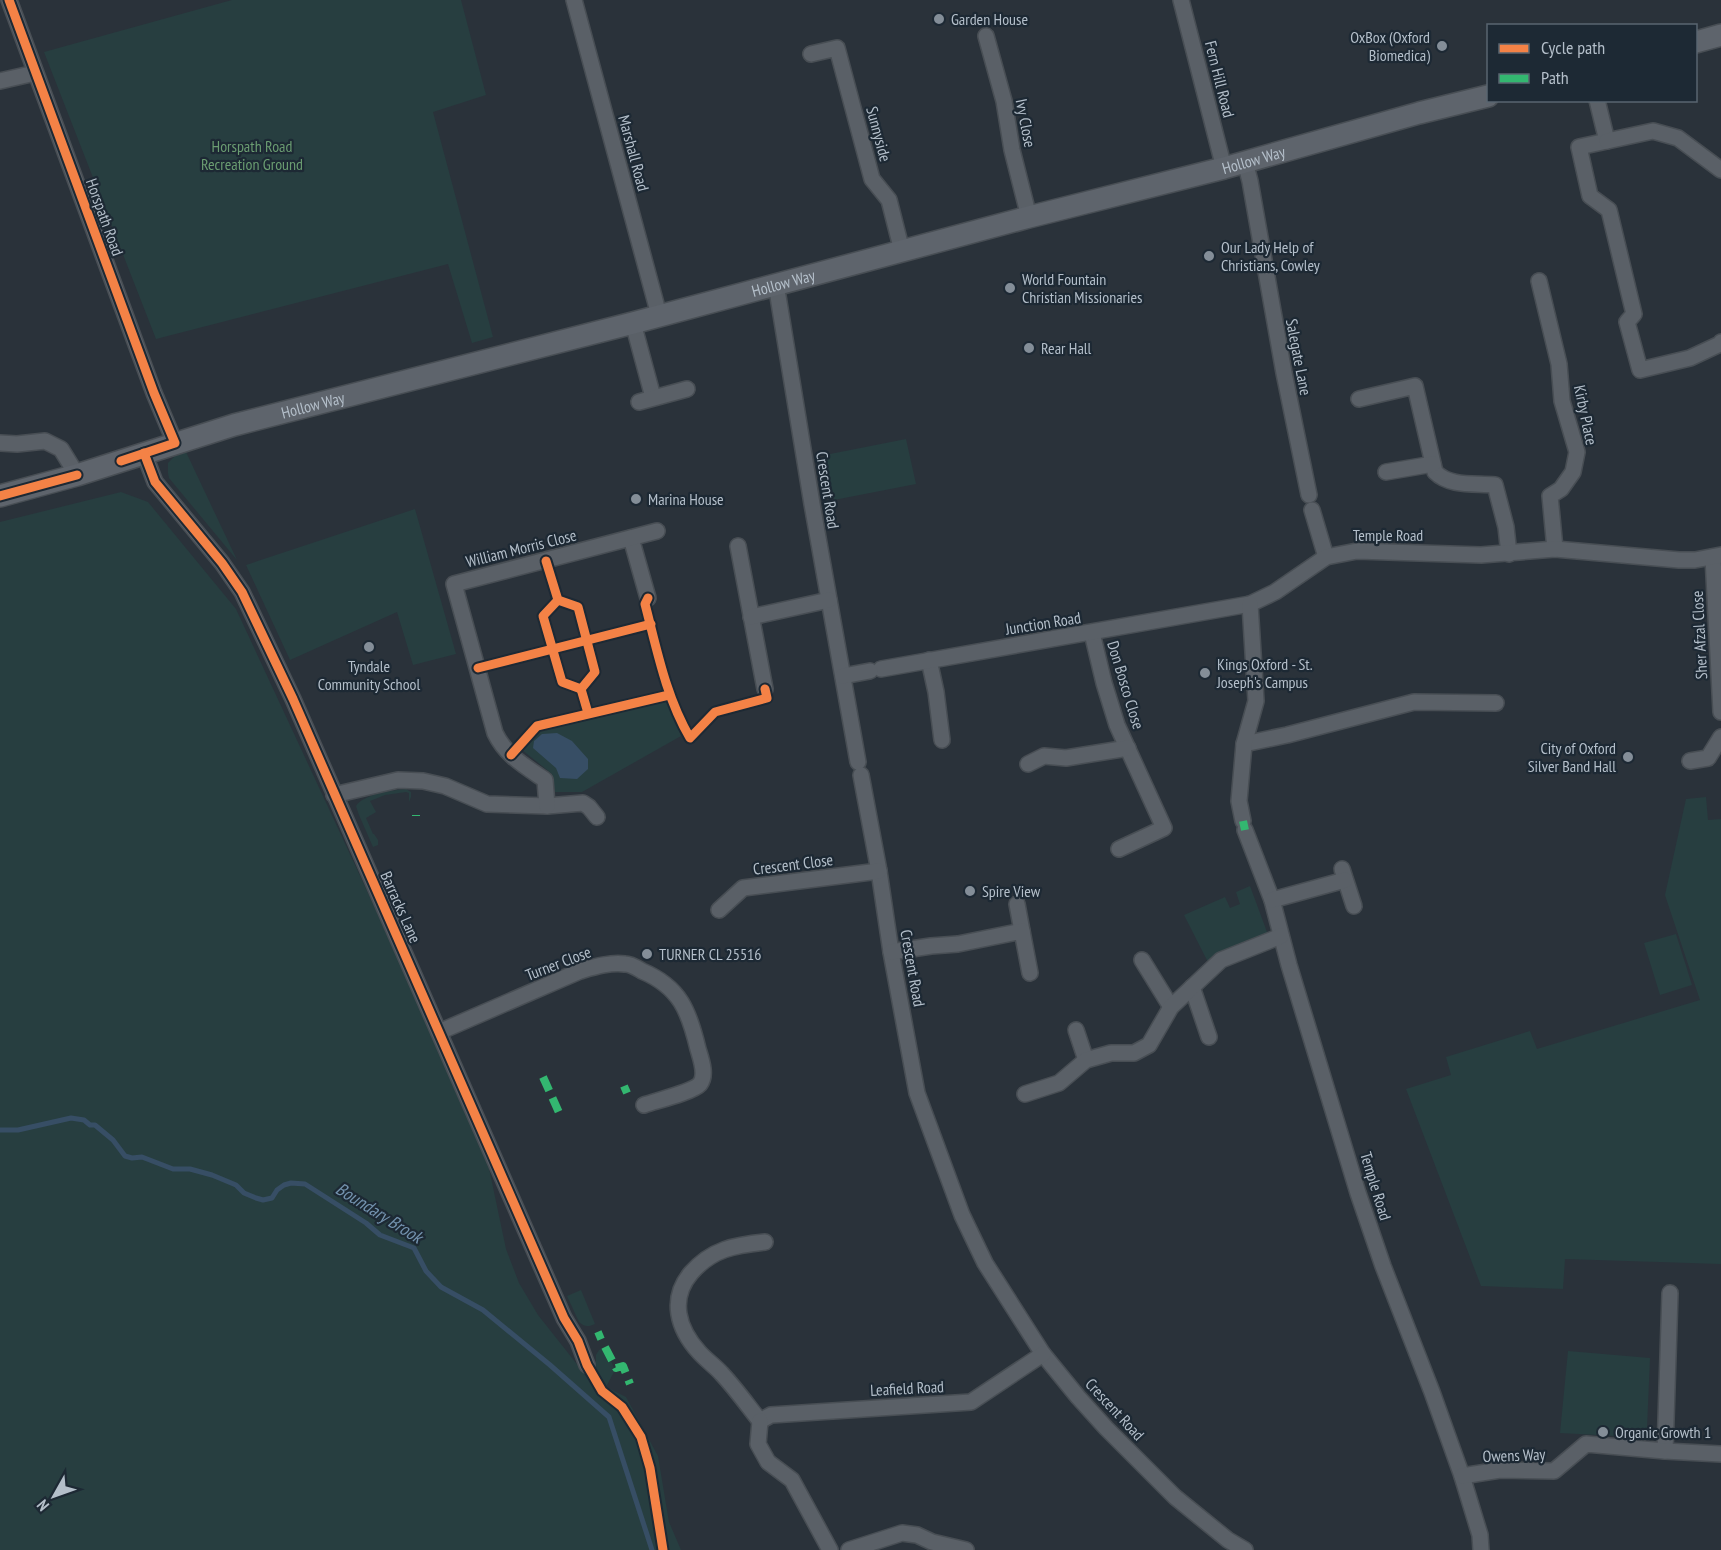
<svg xmlns="http://www.w3.org/2000/svg" width="1721" height="1550" viewBox="0 0 1721 1550" font-family="'PT Sans Narrow',sans-serif">
	<style>
		.green { fill: #273e40 }
		.water { fill: #374e65 }
		.lines { fill: none; stroke-linecap: round; stroke-linejoin: round }
		.stream { stroke: #374e65; stroke-width: 5 }
		.minor-casing { stroke: #484e54; stroke-width: 18 }
		.secondary-casing { stroke: #484e54; stroke-width: 24 }
		.minor { stroke: #5a6067; stroke-width: 15 }
		.secondary { stroke: #5e646c; stroke-width: 21 }
		.quiet { stroke: #33b770; stroke-width: 8; stroke-dasharray: 15 8; stroke-linecap: butt }
		.cycleway-casing { stroke: #1d2934; stroke-width: 13 }
		.cycleway { stroke: #f48246; stroke-width: 9 }
		.poi-dot { fill: #848e98; stroke: #1d2934; stroke-width: 2 }
		.labels { text-anchor: middle; stroke-width: 4.5; stroke-linejoin: round; paint-order: stroke }
		.poi-label { font-size: 16px; fill: #b4bfca; stroke: #1d2934; text-anchor: start }
		.street-label { font-size: 16px; fill: #b4bfca; stroke: #1d2934 }
		.park-label { font-size: 16px; fill: #6a9c71; stroke: #1d2934 }
		.water-label { font-size: 18px; font-style: italic; fill: #7392ae; stroke: #1d2934 }
	</style>
	<rect width="100%" height="100%" fill="#2a323a"/>
	<!-- green -->
	<g class="green">
		<path d="M232,0H461L486,95L433,112L493,337L472,343L448,264L156,339L44,52Z"/>
		<path d="M906,439L916,484L834,500L825,455Z"/>
		<path d="M186,452L237,560L169,478L168,473V463L175,456Z"/>
		<path d="M121,492L148,502L236,609L435,1037L486,1154L506,1249L519,1283L538,1315L595,1387H606L594,1367L596,1362V1355L599,1350L605,1347L615,1370L606,1387L626,1397L658,1456L669,1522L681,1550H0V522Z"/>
		<path d="M415,509L456,654L413,665L397,612L290,660L246,565Z"/>
		<path d="M657,700L667,701L681,736L582,792H555L552,774L521,749L537,731Z"/>
		<path d="M406,789L411,792V797L409,802V793L406,792L385,795L370,801L376,812L366,818L373,834H374L378,840V845L373,847L359,815L356,806C364,794 392,790 406,789Z"/>
		<path d="M1706,797L1708,820L1721,819V1264L1565,1259L1563,1289L1481,1286L1406,1089L1451,1075L1446,1057L1530,1031L1537,1049L1700,1000L1665,895L1686,799Z"/>
		<path d="M1250,886L1267,932L1263,939L1209,964L1184,915L1225,897L1230,908L1240,904L1236,892Z"/>
		<path d="M1676,934L1692,985L1660,995L1644,943Z"/>
		<path d="M581,1290L595,1324C589,1327 584,1327 579,1322L567,1296Z"/>
		<path d="M1568,1351L1650,1358L1647,1428L1635,1437L1560,1433Z"/>
	</g>
	<!-- water -->
	<path class="water" d="M557,733L572,741L588,759V769L577,779L560,778L556,768L533,748L534,741L542,734Z"/>
	<g class="lines">
		<!-- stream -->
		<path class="stream" d="M0,1130H18L71,1118L84,1120L90,1125H95L113,1140L125,1156L132,1158L142,1157L173,1169H190L212,1175L236,1185L244,1193L256,1198L263,1200L272,1198L277,1190L284,1185L291,1183L305,1184L366,1223L380,1235L414,1248L426,1271L441,1287L483,1310L550,1365L609,1417L652,1550"/>
		<defs>
			<g id="minor">
				<path d="M9,0L154,393L175,443"/>
				<path d="M574,0L659,315"/>
				<path d="M1181,0L1224,168"/>
				<path d="M986,36L1004,101L1012,150L1029,217"/>
				<path d="M811,54L837,48L872,179L889,200L902,251"/>
				<path d="M0,81L35,73"/>
				<path d="M1597,100L1607,141L1579,147L1590,196L1609,210L1634,314L1627,322L1640,370L1690,358L1720,344L1721,342"/>
				<path d="M1607,141L1653,131L1678,138L1721,170"/>
				<path d="M1245,162L1250,181L1284,373L1309,495"/>
				<path d="M1539,281L1559,364L1562,401L1577,452L1573,472L1561,489L1550,496L1555,549"/>
				<path d="M776,284L812,504L858,762"/>
				<path d="M633,323L653,397"/>
				<path d="M1359,399L1415,386L1435,472C1450,487 1474,483 1495,485L1506,527L1509,554"/>
				<path d="M639,402L687,389"/>
				<path d="M0,443L17,444L45,441L61,449L77,475"/>
				<path d="M144,453L155,482L222,563L242,592L293,699L564,1318L578,1341L587,1365"/>
				<path d="M1386,472L1433,464"/>
				<path d="M1312,510L1326,557"/>
				<path d="M631,538L648,598"/>
				<path d="M738,546L765,689"/>
				<path d="M1713,557L1721,712"/>
				<path d="M751,617L829,600"/>
				<path d="M1092,633L1104,683L1117,725L1164,828L1119,849"/>
				<path d="M929,660L936,692L942,740"/>
				<path d="M881,669L1250,604L1275,592L1326,557L1357,551L1481,555L1555,549L1679,560H1695L1721,555"/>
				<path d="M843,676L870,671"/>
				<path d="M1244,744L1287,735L1414,702L1496,703"/>
				<path d="M1690,761L1708,758L1721,737"/>
				<path d="M1028,764L1044,756L1066,758L1128,748"/>
				<path d="M861,775L879,871L891,952L917,1093L962,1215L985,1263L1043,1354L1078,1397L1106,1428L1175,1497L1228,1540L1245,1550"/>
				<path d="M334,795L398,780L423,781L445,786L487,804L547,806L583,803L589,807L597,817"/>
				<path d="M547,806L545,780C525,766 506,756 495,733L454,584L657,531"/>
				<path d="M1243,821L1239,801L1244,744L1256,701L1250,604"/>
				<path d="M1245,830L1272,900L1289,965L1358,1193L1383,1266L1432,1392L1462,1476L1480,1535L1481,1550"/>
				<path d="M1342,869L1354,906"/>
				<path d="M1272,900L1345,880"/>
				<path d="M1017,904L1022,931"/>
				<path d="M719,910L743,888L879,871"/>
				<path d="M891,952L931,946L958,944L1022,931L1030,973"/>
				<path d="M1142,960L1171,1007"/>
				<path d="M1192,987L1209,1037"/>
				<path d="M1076,1030L1086,1060"/>
				<path d="M439,1032L580,971C594,967 610,962 625,964C631,964 637,968 642,971C680,987 689,1011 698,1049C701,1059 707,1075 700,1084C693,1092 655,1101 644,1105"/>
				<path d="M1025,1094L1059,1083L1086,1060L1111,1053H1134L1149,1045L1171,1007L1221,960L1281,936"/>
				<path d="M765,1242C735,1245 712,1249 691,1273C669,1299 678,1329 699,1352C706,1360 715,1366 722,1374C736,1389 748,1406 760,1421L771,1415L971,1402L1043,1354"/>
				<path d="M760,1421L758,1444L768,1462L792,1480L830,1550"/>
				<path d="M1665,1451L1670,1293"/>
				<path d="M1462,1476L1500,1470L1554,1471L1586,1444L1665,1451L1721,1454"/>
				<path d="M849,1550L902,1533L917,1535L932,1542L966,1550"/>
			</g>
			<g id="secondary">
				<path d="M1696,42L1721,35"/>
				<path id="s1" d="M0,496L77,475L234,425L633,323L1029,217L1224,168L1419,113L1488,96"/>
			</g>
		</defs>
		<!-- minor casing -->
		<use href="#minor" class="minor-casing"/>
		<!-- secondary casing -->
		<use href="#secondary" class="secondary-casing"/>
		<!-- minor -->
		<use href="#minor" class="minor"/>
		<!-- secondary -->
		<use href="#secondary" class="secondary"/>
		<!-- quiet -->
		<g class="quiet">
			<path d="M416,815V816"/>
			<path d="M1243,821L1245,830"/>
			<path d="M543,1077L561,1117"/>
			<path d="M624,1086L627,1093"/>
			<path d="M596,1337L603,1334"/>
			<path d="M605,1347L616,1368L623,1366L630,1384"/>
		</g>
		<defs>
			<g id="cycleway">
				<path d="M9,0L154,393L175,443L121,461"/>
				<path d="M144,453L155,482L222,563L242,592L293,699L564,1318L578,1341L587,1365L602,1391L622,1407L641,1437L650,1468L663,1550"/>
				<path d="M0,496L77,475"/>
				<path d="M546,561L558,600L578,607L595,672L581,689L588,713"/>
				<path d="M648,598L645,604C657,650 666,697 690,738L715,712L767,698L765,689"/>
				<path d="M558,600L543,616L562,682L581,689"/>
				<path d="M478,668L651,624"/>
				<path d="M511,755L537,726L669,695"/>
			</g>
		</defs>
		<!-- cycleway casing -->
		<use href="#cycleway" class="cycleway-casing"/>
		<!-- cycleway -->
		<use href="#cycleway" class="cycleway"/>
	</g>
	<!-- markers -->
	<g class="poi-dot">
		<circle cx="939" cy="19" r="6"/>
		<circle cx="1442" cy="46" r="6"/>
		<circle cx="1209" cy="256" r="6"/>
		<circle cx="1010" cy="288" r="6"/>
		<circle cx="1029" cy="348" r="6"/>
		<circle cx="636" cy="499" r="6"/>
		<circle cx="369" cy="647" r="6"/>
		<circle cx="1205" cy="673" r="6"/>
		<circle cx="1628" cy="757" r="6"/>
		<circle cx="970" cy="891" r="6"/>
		<circle cx="647" cy="954" r="6"/>
		<circle cx="1603" cy="1432" r="6"/>
	</g>
	<g class="labels">
		<!-- poi labels -->
		<g class="poi-label">
			<text x="951" y="25">Garden House</text>
			<text x="1430" y="43" text-anchor="end">OxBox (Oxford<tspan x="1430" dy="18">Biomedica)</tspan></text>
			<text x="1221" y="253">Our Lady Help of<tspan x="1221" dy="18">Christians, Cowley</tspan></text>
			<text x="1022" y="285">World Fountain<tspan x="1022" dy="18">Christian Missionaries</tspan></text>
			<text x="1041" y="354">Rear Hall</text>
			<text x="648" y="505">Marina House</text>
			<text x="1217" y="670">Kings Oxford - St.<tspan x="1217" dy="18">Joseph's Campus</tspan></text>
			<text x="369" y="672" text-anchor="middle">Tyndale<tspan x="369" dy="18">Community School</tspan></text>
			<text x="1616" y="754" text-anchor="end">City of Oxford<tspan x="1616" dy="18">Silver Band Hall</tspan></text>
			<text x="982" y="897">Spire View</text>
			<text x="659" y="960">TURNER CL 25516</text>
			<text x="1615" y="1438">Organic Growth 1</text>
		</g>
		<!-- street labels -->
		<g class="street-label">
			<text transform="translate(1220 79) rotate(76)" y="6">Fern Hill Road</text>
			<text transform="translate(1026 123) rotate(79)" y="6">Ivy Close</text>
			<text transform="translate(879 134) rotate(75)" y="6">Sunnyside</text>
			<text transform="translate(634 153) rotate(75)" y="6">Marshall Road</text>
			<text dy="6" stroke="none"><textPath href="#s1" startOffset="1298">Hollow Way</textPath></text>
			<text transform="translate(105 217) rotate(70)" y="6">Horspath Road</text>
			<text dy="6" stroke="none"><textPath href="#s1" startOffset="812">Hollow Way</textPath></text>
			<text transform="translate(1299 357) rotate(79)" y="6">Salegate Lane</text>
			<text dy="6" stroke="none"><textPath href="#s1" startOffset="326">Hollow Way</textPath></text>
			<text transform="translate(1586 415) rotate(78)" y="6">Kirby Place</text>
			<text transform="translate(828 490) rotate(81)" y="6">Crescent Road</text>
			<text x="1388" y="541">Temple Road</text>
			<text transform="translate(521 548) rotate(-14)" y="6">William Morris Close</text>
			<text transform="translate(1043 623) rotate(-9)" y="6">Junction Road</text>
			<text transform="translate(1699 635) rotate(-93)" y="6">Sher Afzal Close</text>
			<text transform="translate(1126 685) rotate(73)" y="6">Don Bosco Close</text>
			<text transform="translate(793 864) rotate(-7)" y="6">Crescent Close</text>
			<text transform="translate(401 907) rotate(66)" y="6">Barracks Lane</text>
			<text transform="translate(558 963) rotate(-21)" y="6">Turner Close</text>
			<text transform="translate(913 968) rotate(80)" y="6">Crescent Road</text>
			<text transform="translate(1376 1186) rotate(73)" y="6">Temple Road</text>
			<text transform="translate(907 1388) rotate(-3)" y="6">Leafield Road</text>
			<text transform="translate(1115 1409) rotate(47)" y="6">Crescent Road</text>
			<text transform="translate(1514 1455) rotate(-2)" y="6">Owens Way</text>
		</g>
		<!-- park labels -->
		<g class="park-label">
			<text x="252" y="152">Horspath Road<tspan x="252" dy="18">Recreation Ground</tspan></text>
		</g>
		<!-- water labels -->
		<g class="water-label">
			<text transform="translate(379 1213) rotate(32)" y="6">Boundary Brook</text>
		</g>
	</g>
	<!-- legend -->
	<rect x="1487" y="24" width="210" height="78" fill="#1d2934" stroke="#596570" stroke-width="1.5"/>
	<rect x="1499" y="44" width="30" height="9" fill="#f48246" stroke="#596570" stroke-width="1.5"/>
	<text x="1541" y="54" font-size="18" fill="#b4bfca">Cycle path</text>
	<rect x="1499" y="74" width="30" height="9" fill="#33b770" stroke="#596570" stroke-width="1.5"/>
	<text x="1541" y="84" font-size="18" fill="#b4bfca">Path</text>
	<!-- north arrow -->
	<g transform="translate(54 1496) rotate(230)" stroke="#1d2934" stroke-width="4.5" paint-order="stroke">
	<path d="M0-4.5L10 22L0 15L-10 22Z" fill="#b4bfca"/>
	<text y="-9" font-size="16" font-weight="bold" text-anchor="middle" fill="#b4bfca">N</text>
	</g>
</svg>
